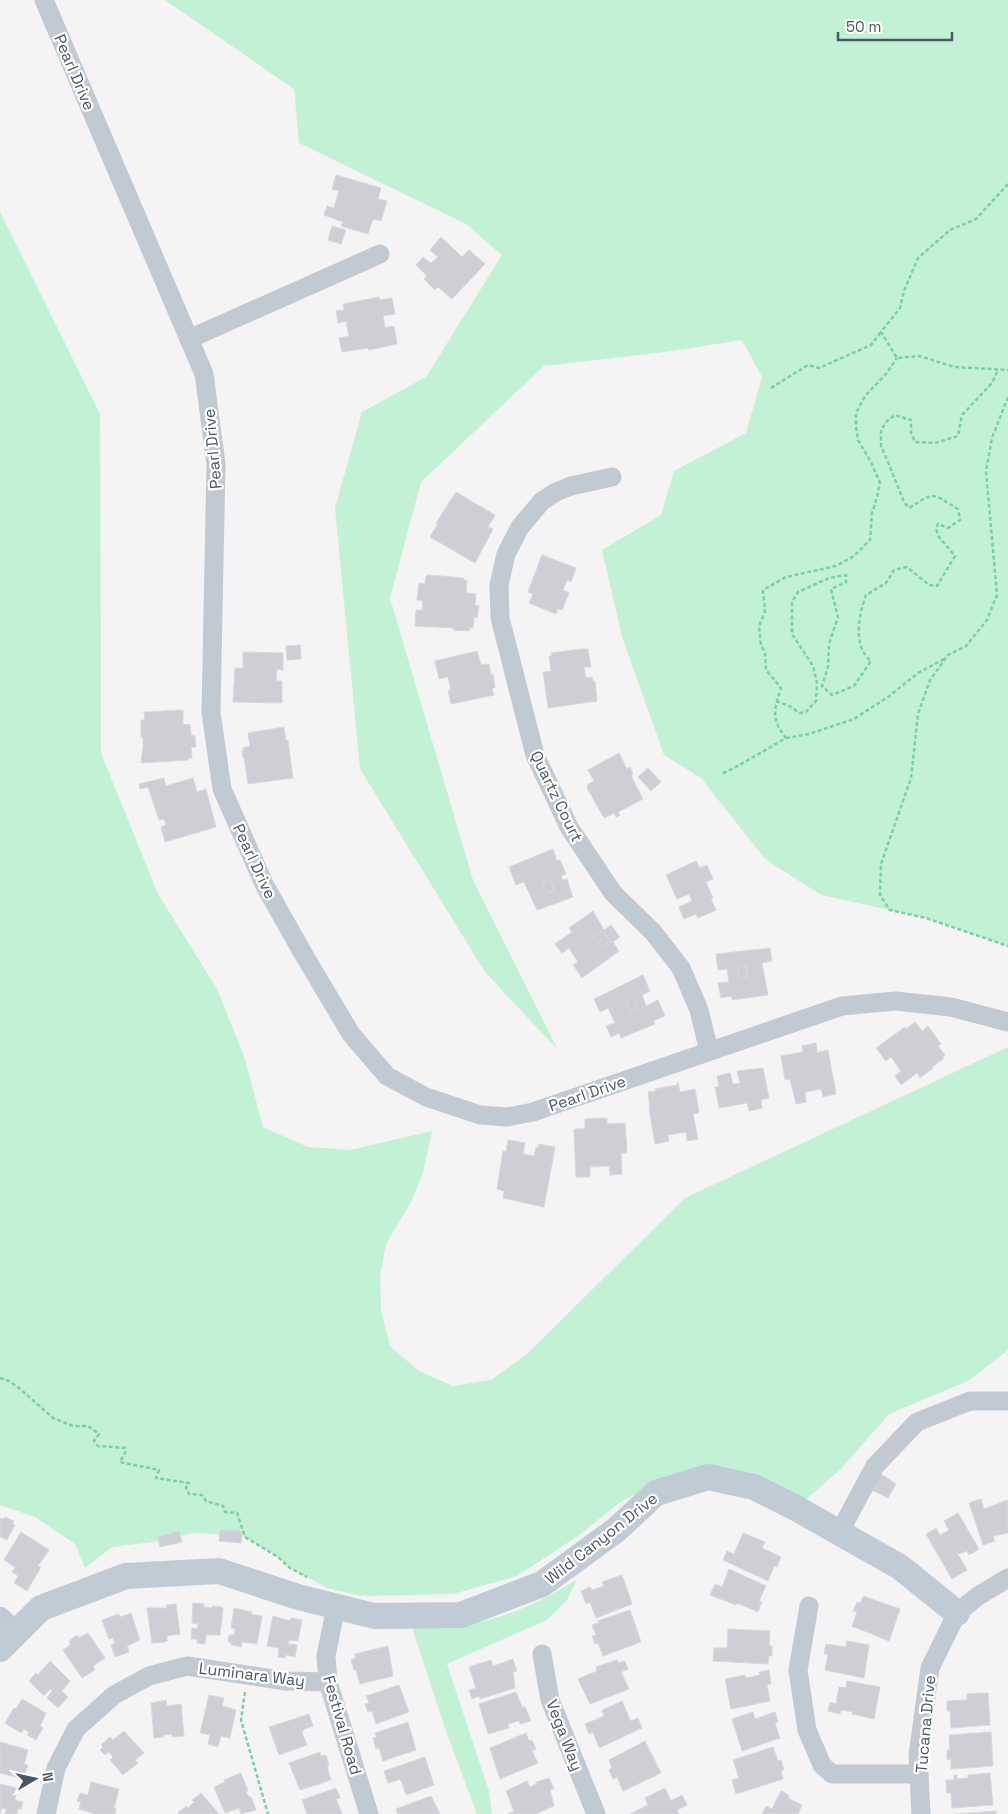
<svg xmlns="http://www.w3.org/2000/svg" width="1008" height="1814" viewBox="0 0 1008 1814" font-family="'Space Grotesk',sans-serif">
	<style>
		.green { fill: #c3f1d5 }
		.building { fill: #cdcfd5; stroke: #d7d9de; fill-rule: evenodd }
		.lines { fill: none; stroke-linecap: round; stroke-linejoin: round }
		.path { stroke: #7ad0a6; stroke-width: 2.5; stroke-dasharray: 4 2.5; stroke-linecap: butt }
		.street { stroke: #c1cad2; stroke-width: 19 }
		.secondary { stroke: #c1cbd6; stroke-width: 26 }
		.labels { text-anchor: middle; stroke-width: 4.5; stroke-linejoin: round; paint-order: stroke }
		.street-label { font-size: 16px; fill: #4a5661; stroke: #fff }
	</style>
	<rect width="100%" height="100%" fill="#f5f3f3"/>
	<!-- green -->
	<g class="green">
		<path d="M165,0H1008V946L926,918L821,895L765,859L701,778L664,755L622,637L602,550L661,515L674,471L746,433L762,377L742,340L665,352L544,366L421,482L390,598L473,880L558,1050L485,972L360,769L335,508L362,412L426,377L502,255L466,224L299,143L294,89Z"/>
		<path d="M0,212L100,414L101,753L158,894L217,989L245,1059L263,1127L308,1147L350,1150L432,1131L423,1173L412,1200L386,1244L380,1277L381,1310L390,1346L419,1371L453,1386L491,1380L526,1355L685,1198L1008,1047V1350L968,1381L889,1414L841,1469L805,1500L656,1483L619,1503L578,1536L517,1576L453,1594L361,1596L327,1588L290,1568L278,1557L245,1537L216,1534L193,1533L153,1542L112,1547L85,1568L75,1544L35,1517L0,1505Z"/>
		<path d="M577,1579L567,1600L547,1620L447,1664L489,1791L492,1814H477L447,1734L412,1628C431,1626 451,1626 470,1623C509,1618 544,1600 577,1579Z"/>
	</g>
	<!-- building -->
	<g class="building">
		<path d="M336,175L381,188L378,199L387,201L381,221L373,219L368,234L341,226L343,222L324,215L327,206L334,208L339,191L332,189Z"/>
		<path d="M332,226L346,230L341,244L328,240Z"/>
		<path d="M441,237L462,257L469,250L485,264L452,299L438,287L435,290L424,279L427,276L416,265L423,257L431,263L438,257L430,250Z"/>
		<path d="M379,297L380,300L392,298L395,314L383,316L385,328L394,326L397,344L369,350L368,348L342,352L339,338L349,336L346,321L338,323L336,311L344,310L343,304Z"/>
		<path d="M456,492L495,515L488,527L493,529L475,563L430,537L438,524L436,523Z"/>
		<path d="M542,555L576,568L571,582L567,580L563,590L569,593L562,610L558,609L556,614L529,603L533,594L528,592Z"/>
		<path d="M429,575L464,578V580L467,581L466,593L476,594L475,605L479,606L477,618L474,617L473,628H470L469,631L453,630L454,628L415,626L416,610H422L423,601L417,600L419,583L425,584L426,576Z"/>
		<path d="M300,645L301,659L287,660L286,646Z"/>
		<path d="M581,649H588L591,667H584L586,678L592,677L593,681H595L597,701L548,708L543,672L551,671L549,656H552L551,653Z"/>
		<path d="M477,651L481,665L489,664L491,675L493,674L495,687L492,689L494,695L451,704L448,690H451L448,677L439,679L435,661Z"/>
		<path d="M243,652L283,653V670L277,669L276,681H282V703L233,702L235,668H243Z"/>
		<path d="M183,710V725L190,724L191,735L195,736L196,747H191L192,758H188V760L141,763L143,747V737H141V720H145L144,712Z"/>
		<path d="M284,727L286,741L288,740L293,778L248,784L244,757H243L242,750H244L243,748L250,746L248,733Z"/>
		<path d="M619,753L627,769L630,767L633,774L631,776L643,799L618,812L620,815L616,817L614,813L604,818L587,788L588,787L587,785L594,781L588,770Z"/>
		<path d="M648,768L661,782L651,791L638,777Z"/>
		<path d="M164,778L166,786L193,778L197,792L206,789L216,827L165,842L161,827L166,825L164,819L159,820L148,787L140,789L139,784Z"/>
		<path d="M553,849L557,861L560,860L566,874L561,876L563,880L567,879L573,897L537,910L524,882L516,885L509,867ZM550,879L554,890L548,893L543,882Z"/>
		<path d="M696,861L700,868L707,865L713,879L706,882L713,898L711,899L716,910L698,918L696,914L684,919L679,907L692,901L689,894L677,899L666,875Z"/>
		<path d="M550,879L554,890L548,893L543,882Z"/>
		<path d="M593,911L604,930L611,925L620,937L613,942L619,951L582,978L573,965L578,962L569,948L562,953L555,944L572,932L569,928ZM603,931L610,941L602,947L594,936Z"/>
		<path d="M603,931L610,941L602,947L594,936Z"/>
		<path d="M770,948L772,961L762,963L768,995L732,1000L731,996L721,998L718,983L729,982L727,969L718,970L716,954ZM746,966L747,977L739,978L738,967Z"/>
		<path d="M746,966L747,977L739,978L738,967Z"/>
		<path d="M643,975L650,991L642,995L646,1006L658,1000L665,1016L653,1021L655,1024L621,1038L619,1033L611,1037L606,1026L615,1023L608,1008L600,1012L594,999ZM633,999L637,1009L630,1012L625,1002Z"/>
		<path d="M633,999L637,1009L630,1012L625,1002Z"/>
		<path d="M915,1022L922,1031L928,1026L941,1044L938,1046L945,1055L942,1057L944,1058L932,1067L933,1068L920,1078L917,1073L901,1085L895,1076L901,1071L891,1057L886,1061L876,1048L905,1027L906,1029Z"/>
		<path d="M816,1043L817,1053L828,1050L836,1094L823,1097L821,1089L805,1092L806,1102L796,1104L790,1079L785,1080L781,1056L803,1052L802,1046Z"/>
		<path d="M763,1068L769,1098L761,1100L762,1108L749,1111L747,1103L719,1108L715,1087H719L717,1076L730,1073L733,1084L740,1083L737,1071Z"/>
		<path d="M678,1082L680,1092L695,1089L699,1113L693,1114L698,1139L687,1141L686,1132L668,1135L669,1141L655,1144L649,1108H650L648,1092L656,1091L655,1089L677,1085V1083Z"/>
		<path d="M607,1118V1124L625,1123L627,1153H621L622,1174L610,1175L609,1166L590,1167V1177H576L574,1129H585V1119Z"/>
		<path d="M508,1140L525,1143L523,1154L534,1156L536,1147L538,1148L539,1144L555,1147L544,1207L503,1198L504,1191L497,1189L503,1151L506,1152Z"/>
		<path d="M874,1469L896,1484L888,1498L864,1486Z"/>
		<path d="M981,1499L984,1509L1007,1500L1008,1503V1533L993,1536L995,1541L983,1545L969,1503Z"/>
		<path d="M958,1513L979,1549L969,1555L967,1551L959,1554L956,1551L967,1570L952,1579L926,1534L936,1528L940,1535L949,1530L944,1521Z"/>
		<path d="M5,1517L14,1521L12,1524L15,1525L7,1540L0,1537V1518L4,1519Z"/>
		<path d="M220,1530L242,1531L241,1543L219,1541Z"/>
		<path d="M179,1531L182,1542L160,1547L158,1537Z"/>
		<path d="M21,1532L49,1550L38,1566L41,1567L27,1591L14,1583L18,1576L12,1572L15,1567L4,1560Z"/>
		<path d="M743,1533L765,1542L762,1548L781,1557L777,1567L774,1566L768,1581L723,1560L727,1551L734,1554Z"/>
		<path d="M729,1569L766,1586L759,1601L762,1602L758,1612L737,1603L736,1605L710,1595L715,1584L722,1587Z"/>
		<path d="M622,1575L632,1604L596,1618L590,1602L586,1604L581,1591L590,1587L592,1590L604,1586L602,1582Z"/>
		<path d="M863,1596L900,1609L889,1641L852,1626L857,1612L853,1611L857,1602L860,1603Z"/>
		<path d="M193,1603L204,1604V1607L212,1608L213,1606L222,1607L223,1609L220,1635H206L205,1644L197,1643V1639H191L192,1628L197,1629L198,1624L192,1623Z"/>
		<path d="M176,1604L180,1634L167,1636V1641L165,1642L152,1643L147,1608H167L166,1605Z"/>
		<path d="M234,1608L252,1612L251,1614L262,1616L257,1644L242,1642L241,1647L231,1645V1642H228L229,1635H234L235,1629L231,1628Z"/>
		<path d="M630,1610L641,1642L603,1656L598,1643L595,1644L592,1636L596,1635L592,1625L599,1623L598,1621Z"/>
		<path d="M131,1613L140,1640L127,1646L129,1652L115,1657L111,1645L115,1643L113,1638L109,1639L102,1620L119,1614L120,1617Z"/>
		<path d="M273,1616L290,1621L291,1618L302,1620L298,1641L289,1640L288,1644L297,1645L295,1657L286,1655L285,1658L278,1657L279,1648L267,1646Z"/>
		<path d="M728,1629L770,1631L769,1645L772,1646V1656H769L768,1664L713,1661L714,1648H727Z"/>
		<path d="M88,1633L105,1658L93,1666L95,1670L82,1678L63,1650L71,1644L69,1641L77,1635L79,1638Z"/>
		<path d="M847,1641L869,1645L864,1678L825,1670L828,1654H824L826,1644L846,1647Z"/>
		<path d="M388,1646L393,1676L360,1684L356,1670H354L351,1660L356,1658L355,1654Z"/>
		<path d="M513,1659L517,1671L513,1672L515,1688L480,1699L479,1696L472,1699L469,1690L476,1688L469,1667L491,1660L493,1666Z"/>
		<path d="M617,1660L618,1663L625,1661L628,1669L621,1672L629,1689L590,1704L578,1679L597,1671L596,1667Z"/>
		<path d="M50,1661L70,1681L62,1691L68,1697L58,1708L47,1698L52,1691L50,1689L44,1696L29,1681L36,1673L38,1675Z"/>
		<path d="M769,1670L771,1684L767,1685L770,1701L731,1709L725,1679L745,1675L746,1678L760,1675L759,1672Z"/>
		<path d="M847,1681L880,1687L874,1719L852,1714L853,1712L841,1710L840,1714L828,1711L830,1702L836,1704L839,1687L846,1688Z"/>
		<path d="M399,1685L409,1712L376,1724L372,1711L368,1712L365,1704L369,1703L366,1696Z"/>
		<path d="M516,1692L522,1707H525L531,1721L520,1724L519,1721L508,1724L509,1728L488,1734L479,1704Z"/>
		<path d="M988,1693L990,1725L951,1728L950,1711H947V1701L967,1700V1694Z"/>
		<path d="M209,1695L224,1698L222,1706L236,1710L230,1738L221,1736L218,1747L208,1744L210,1735L200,1733Z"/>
		<path d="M22,1699L46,1713L40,1726L43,1728L36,1740L27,1735L29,1732L24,1729L21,1733L5,1723L14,1708L16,1709Z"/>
		<path d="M166,1700L167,1706L181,1704L184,1736L173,1737L172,1734L164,1735V1737L154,1738L151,1703Z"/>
		<path d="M622,1701L630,1720L631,1721L638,1718L642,1728L599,1748L593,1732L589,1734L585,1724L604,1716L602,1710Z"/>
		<path d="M753,1712L755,1719L775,1712L778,1722L775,1723L780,1738L742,1751L732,1719Z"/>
		<path d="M309,1714L313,1726L304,1729L302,1733L307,1745L279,1755L269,1727Z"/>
		<path d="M408,1722L416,1750L383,1761L379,1748L376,1749L373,1738L377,1737L375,1733Z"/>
		<path d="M124,1731L144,1753L135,1760L138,1763L123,1775L110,1760L113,1757L109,1752L105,1755L100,1750L103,1747L101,1745L110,1737L113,1740Z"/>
		<path d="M991,1732L993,1766L951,1769V1759L947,1760V1750H950L949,1735Z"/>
		<path d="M526,1733L529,1741L532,1740L536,1749L532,1751L538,1763L500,1779L490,1748Z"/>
		<path d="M645,1741L661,1773L623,1791L617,1777L613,1779L609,1770L612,1768L609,1760Z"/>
		<path d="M0,1742L28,1750L24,1764L28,1765L23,1779L0,1773Z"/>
		<path d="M773,1747L778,1761L781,1760L784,1770L781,1771L783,1779L736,1794L732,1780L739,1778L733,1760Z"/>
		<path d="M320,1752L321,1756L326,1755L329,1765L327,1766L331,1780L300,1790L289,1763Z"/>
		<path d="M425,1757L434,1785L406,1795L402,1782L397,1777L398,1780L388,1783L384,1771Z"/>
		<path d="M241,1773L248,1791L246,1792L249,1797H251L256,1810L241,1814L239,1808L225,1813L214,1787L225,1782L224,1780Z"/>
		<path d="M990,1773L993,1805L952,1808L951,1793H947L946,1780H954V1775H957V1779L968,1778V1775Z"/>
		<path d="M549,1778L554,1789L550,1790L554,1806L536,1814H508L514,1811L506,1791L527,1781L530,1787L537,1784L536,1782Z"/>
		<path d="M91,1782L119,1789L114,1808H116L115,1814H95L79,1809L81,1802L77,1801L80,1793L88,1795Z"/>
		<path d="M0,1784L17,1788L15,1800L23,1802L21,1809H18L17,1814H5L6,1809L2,1808L0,1814Z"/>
		<path d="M336,1788L340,1798L336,1799L342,1814H307L302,1800Z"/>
		<path d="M665,1788L671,1801L682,1795L687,1805L677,1810L679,1814H630L648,1805L645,1798Z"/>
		<path d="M781,1791L789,1795L788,1798L802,1805L798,1814H762L766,1806L772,1809Z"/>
		<path d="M201,1793L219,1814H179L178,1813L186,1806L188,1808L194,1802L192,1800Z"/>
		<path d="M431,1796L440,1814H398L396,1809Z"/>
		<path d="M996,1811V1814H955Z"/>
	</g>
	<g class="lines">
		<!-- path -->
		<g class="path">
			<path d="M1008,184L976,219L950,230L918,258L904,291L900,308L881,332L897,358L920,356L954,367L1008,370"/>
			<path d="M771,388L808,365L819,368L871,345L881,332"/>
			<path d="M1008,397L992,438L986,471L997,595L987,620L966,646L948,655L930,680L918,714L911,778L881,864L880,895L890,910L926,918L1008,946"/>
			<path d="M776,701L789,706L800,713L806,712L816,701L817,683L813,666L792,634V602L798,592L829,578L846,575V582L831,589L838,617L829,644L828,667L822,686L832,695L854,686L871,661C852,646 859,614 866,595L886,583L894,570L907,567L929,585L937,586L955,556L939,537L936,529L938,524L948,528L960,520L958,509C931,493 936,491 909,508L904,502L890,467L881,446V430L887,421L895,415L911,420V433L915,442L935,443L958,436L962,415L992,383L998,370"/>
			<path d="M786,738L809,734L854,719L888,697L918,673L946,658"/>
			<path d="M723,773L734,768L786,738C771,719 774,710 781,688L766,670L765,653L761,645L759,626L765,612L763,590L786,577L836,566L854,556L870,540L872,513L877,497L880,483L871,462L858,440L856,427V413L865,396L886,374L897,358"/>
			<path d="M0,1378L9,1381L19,1388L53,1418L73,1426H88L99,1434L94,1441L98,1446L125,1448L126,1451L120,1462L159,1470L156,1478L189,1483L186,1488L189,1494L202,1495L206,1501L223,1506L225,1512L237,1513L245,1537L278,1557L290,1568L307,1577"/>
			<path d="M245,1692L241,1720L268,1814"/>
		</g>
		<!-- street -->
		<g class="street">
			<path d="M44,0L204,374L216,464L211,712L222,789L265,886L304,955L351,1034L387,1076L426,1097L480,1115L507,1117L533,1112L842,1006L896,1001L951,1007L1008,1022"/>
			<path d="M189,339L380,254"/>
			<path d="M612,477L571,486L556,492L542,501L520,527L506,554L499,585L500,618L535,755L569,827L613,893L653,932L681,968L699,1010L709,1051"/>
			<path d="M839,1533L875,1466L917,1422L970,1401H1008"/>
			<path d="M336,1606L326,1656L328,1682L369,1814"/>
			<path d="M809,1606L798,1670L807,1730L822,1765L832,1774H919"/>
			<path d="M0,1616L17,1632"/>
			<path d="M542,1654L550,1700L596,1814"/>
			<path d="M46,1814L56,1768L76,1729L114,1695L149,1676L187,1666L286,1681L328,1682"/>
			<path d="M921,1814L918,1755L930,1668L957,1613L978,1596L1008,1578"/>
		</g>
		<!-- secondary -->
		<path class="secondary" d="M0,1649L41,1608L126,1576L219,1571L298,1597L374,1616L461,1615L542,1584L616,1530L656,1493L708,1477L754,1487L794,1507L900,1567L957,1613"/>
	</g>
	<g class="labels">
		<!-- street labels -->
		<g class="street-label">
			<text transform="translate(75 72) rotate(67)" y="6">Pearl Drive</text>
			<text transform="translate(212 449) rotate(-95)" y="6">Pearl Drive</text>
			<text transform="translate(557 796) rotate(64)" y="6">Quartz Court</text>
			<text transform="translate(255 861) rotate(65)" y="6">Pearl Drive</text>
			<text transform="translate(587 1093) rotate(-19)" y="6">Pearl Drive</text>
			<text transform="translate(601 1538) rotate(-38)" y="6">Wild Canyon Drive</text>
			<text transform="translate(252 1674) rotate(7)" y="6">Luminara Way</text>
			<text transform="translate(925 1724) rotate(-85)" y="6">Tucana Drive</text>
			<text transform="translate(343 1725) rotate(74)" y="6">Festival Road</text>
			<text transform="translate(565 1735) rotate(69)" y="6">Vega Way</text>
		</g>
	</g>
	<!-- north arrow -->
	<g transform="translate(35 1779) rotate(81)" stroke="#ffffff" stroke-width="4" paint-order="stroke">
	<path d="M0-4L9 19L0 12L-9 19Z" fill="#4a5661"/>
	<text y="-8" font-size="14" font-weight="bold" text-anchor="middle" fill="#4a5661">N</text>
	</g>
	<!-- scale -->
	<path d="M838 32v8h114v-8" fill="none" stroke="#4a5661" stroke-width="2.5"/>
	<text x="846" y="32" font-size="15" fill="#4a5661" stroke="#ffffff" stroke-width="4" paint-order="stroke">50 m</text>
</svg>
